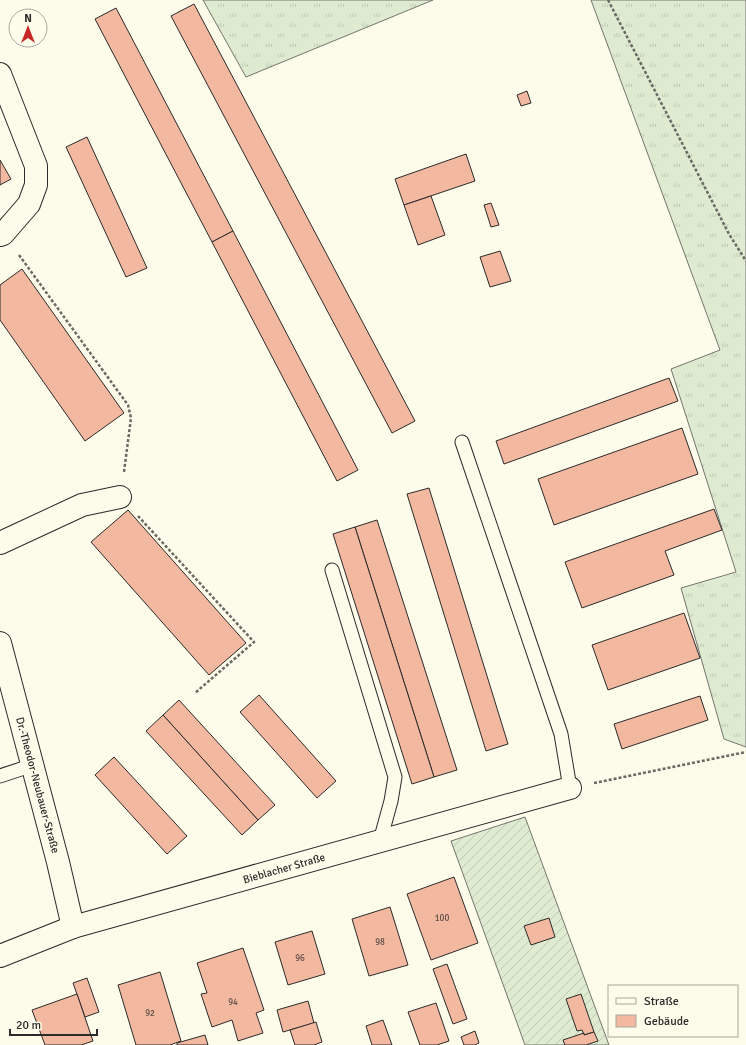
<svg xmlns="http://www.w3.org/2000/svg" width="746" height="1045" viewBox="0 0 746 1045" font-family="Signika,sans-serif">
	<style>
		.grass { fill: url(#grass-tufts); stroke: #74746e }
		.garden { fill: url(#garden-furrows); stroke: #74746e }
		.building { fill: #f2b8a0; stroke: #2b2b2b }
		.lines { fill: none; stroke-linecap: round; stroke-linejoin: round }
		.service-casing { stroke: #2b2b2b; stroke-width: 15 }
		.minor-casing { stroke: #2b2b2b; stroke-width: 24 }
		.path { stroke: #6a6964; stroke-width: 2.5; stroke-dasharray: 3 2; stroke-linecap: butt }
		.service { stroke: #fdfbea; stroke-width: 13 }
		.minor { stroke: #fdfbea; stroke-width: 22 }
		.labels { text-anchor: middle; stroke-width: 3; stroke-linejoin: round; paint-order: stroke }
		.number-label { font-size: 9px; fill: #5d4e48 }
		.street-label { font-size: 11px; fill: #2b2b2b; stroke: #fdfbea }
	</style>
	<defs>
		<pattern id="grass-tufts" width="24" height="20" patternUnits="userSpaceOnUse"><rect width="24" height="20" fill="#deebd1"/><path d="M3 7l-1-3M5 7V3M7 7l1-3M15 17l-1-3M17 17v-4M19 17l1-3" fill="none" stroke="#bfcab4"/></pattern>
		<pattern id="garden-furrows" width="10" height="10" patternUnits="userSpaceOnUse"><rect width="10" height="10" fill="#deebd1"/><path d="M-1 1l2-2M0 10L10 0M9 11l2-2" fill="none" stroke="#bfcab4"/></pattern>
	</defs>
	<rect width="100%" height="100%" fill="#fdfbea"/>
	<!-- grass -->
	<g class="grass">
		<path d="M203,0H433L246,77Z"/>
		<path d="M591,0H746V747L724,739L681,588L736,572L671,369L720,350Z"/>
	</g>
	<!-- garden -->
	<path class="garden" d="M525,817L609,1045H525L451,841Z"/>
	<!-- building -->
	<g class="building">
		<path d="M194,4L415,421L392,433L171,16Z"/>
		<path d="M116,8L233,231L212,242L95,19Z"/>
		<path d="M527,91L531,103L521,106L517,95Z"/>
		<path d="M87,137L147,268L126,277L66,147Z"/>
		<path d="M466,154L475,181L404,205L395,179Z"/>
		<path d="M0,160L11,179L0,185Z"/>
		<path d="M431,196L445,235L418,245L404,205Z"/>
		<path d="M491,203L499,225L491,227L484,205Z"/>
		<path d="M233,231L358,470L337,481L212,242Z"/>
		<path d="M500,251L511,281L490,287L480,257Z"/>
		<path d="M22,269L124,413L85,441L0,320V285Z"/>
		<path d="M669,378L678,401L504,464L496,441Z"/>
		<path d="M682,428L698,474L554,525L538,479Z"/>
		<path d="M429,488L508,744L486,751L407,494Z"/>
		<path d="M714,509L722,530L665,551L674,575L582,608L565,562Z"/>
		<path d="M128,510L246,643L209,675L91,542Z"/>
		<path d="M377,520L457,770L434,777L355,527Z"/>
		<path d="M355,527L434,777L412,784L333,534Z"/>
		<path d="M684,613L700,658L608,690L592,645Z"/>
		<path d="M259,695L336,781L317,798L240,712Z"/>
		<path d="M700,696L708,720L622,749L614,724Z"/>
		<path d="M179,700L275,805L258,820L163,715Z"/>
		<path d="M163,715L258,820L242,835L146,731Z"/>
		<path d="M114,757L187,836L167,854L95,775Z"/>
		<path d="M454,877L478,943L431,960L407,894Z"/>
		<path d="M390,907L408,965L369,976L352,919Z"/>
		<path d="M549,918L555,937L531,945L524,926Z"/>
		<path d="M312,931L325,974L288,985L275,942Z"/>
		<path d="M243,948L264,1010L256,1013L263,1033L238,1041L232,1020L212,1027L201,994L207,993L197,963Z"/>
		<path d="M447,964L467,1019L453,1024L433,969Z"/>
		<path d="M160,972L181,1041L170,1045H136L118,985Z"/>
		<path d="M87,978L99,1012L85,1017L73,983Z"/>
		<path d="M77,994L93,1041L81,1045H45L32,1010Z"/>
		<path d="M581,994L594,1032L584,1035L582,1030L577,1031L566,999Z"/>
		<path d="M308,1001L314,1023L283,1032L277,1010Z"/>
		<path d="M436,1003L449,1041L437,1045H420L408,1012Z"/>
		<path d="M383,1020L392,1045H372L366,1026Z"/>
		<path d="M316,1022L322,1042L314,1045H295L290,1030Z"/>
		<path d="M475,1031L479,1043L475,1045H464L461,1037Z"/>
		<path d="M594,1032L598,1041L586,1045H565L563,1040L584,1033V1035Z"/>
		<path d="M205,1035L208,1045H177V1043Z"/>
	</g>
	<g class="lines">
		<defs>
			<g id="service">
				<path d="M462,442L561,734L570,788"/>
				<path d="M332,570L395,777L391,801L380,841"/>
				<path d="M0,776L33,765"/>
			</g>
			<g id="minor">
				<path d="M0,74L36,166V185L29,204L3,234L0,235"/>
				<path d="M0,543L82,505L120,497"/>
				<path d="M0,643L58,862L73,927"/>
				<path d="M0,956L73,927L570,788"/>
			</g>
		</defs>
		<!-- service casing -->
		<use href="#service" class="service-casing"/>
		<!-- minor casing -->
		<use href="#minor" class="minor-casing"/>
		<!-- path -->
		<g class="path">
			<path d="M608,0L729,234L746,261"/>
			<path d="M19,255L128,405L131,418L124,472"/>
			<path d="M138,516L254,642L195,693"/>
			<path d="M594,783L746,752"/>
		</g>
		<!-- service -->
		<use href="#service" class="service"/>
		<!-- minor -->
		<use href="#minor" class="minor"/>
	</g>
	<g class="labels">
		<!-- number labels -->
		<g class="number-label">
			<text x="442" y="921">100</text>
			<text x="380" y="945">98</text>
			<text x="300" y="961">96</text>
			<text x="233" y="1005">94</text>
			<text x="150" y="1016">92</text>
		</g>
		<!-- street labels -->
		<g class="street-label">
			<text transform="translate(38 785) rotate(75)" y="4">Dr.-Theodor-Neubauer-Straße</text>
			<text transform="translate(284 868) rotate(-16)" y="4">Bieblacher Straße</text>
		</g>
	</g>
	<!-- legend -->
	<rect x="608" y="985" width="130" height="52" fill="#fdfbea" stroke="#a9a89e"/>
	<rect x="616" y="998" width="20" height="6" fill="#fdfbea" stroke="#a9a89e"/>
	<text x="644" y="1005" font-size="12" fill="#2b2b2b">Straße</text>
	<rect x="616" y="1015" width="20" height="12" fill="#f2b8a0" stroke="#a9a89e"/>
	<text x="644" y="1025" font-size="12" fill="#2b2b2b">Gebäude</text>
	<!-- north arrow -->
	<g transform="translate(28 28)"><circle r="19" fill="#fdfbea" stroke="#a9a89e"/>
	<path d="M0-3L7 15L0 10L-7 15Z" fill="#c62828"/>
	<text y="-6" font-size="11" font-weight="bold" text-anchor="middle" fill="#2b2b2b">N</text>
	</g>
	<!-- scale -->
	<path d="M10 1029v6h87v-6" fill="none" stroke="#2b2b2b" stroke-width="2"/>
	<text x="16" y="1029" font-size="12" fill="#2b2b2b" stroke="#fdfbea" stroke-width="3" paint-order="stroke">20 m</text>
</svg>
